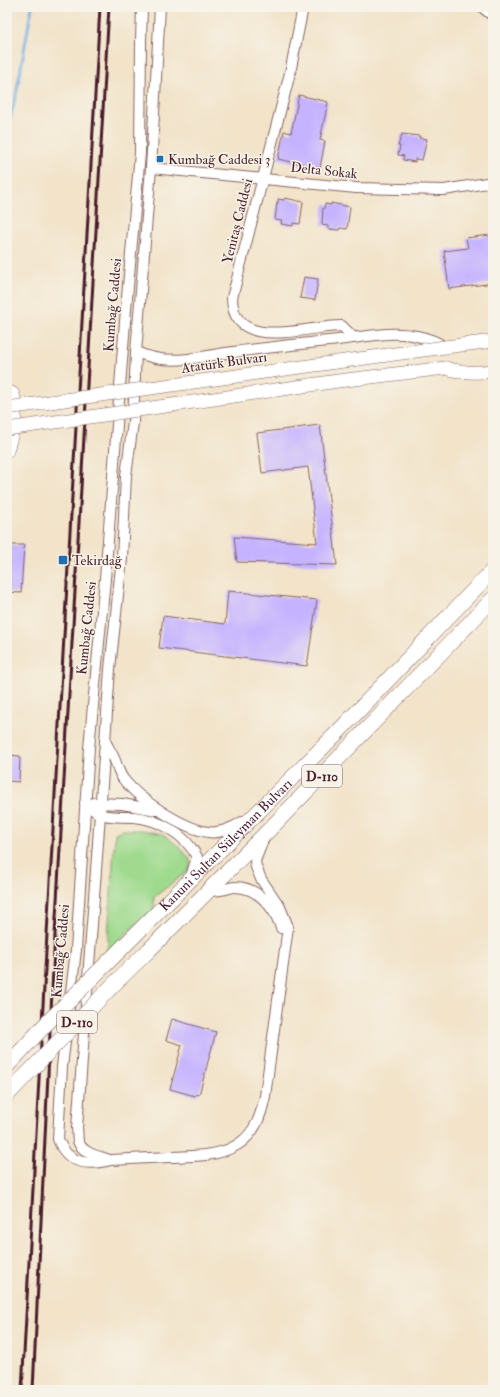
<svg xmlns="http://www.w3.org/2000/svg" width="500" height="1397" viewBox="0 0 500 1397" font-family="'IM FELL Double Pica',serif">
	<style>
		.green { fill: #9fda8e; stroke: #747c5c }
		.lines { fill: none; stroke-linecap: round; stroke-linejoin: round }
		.stream { stroke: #6faee2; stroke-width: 3 }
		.building { fill: #c5b3ff }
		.minor-casing { stroke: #856462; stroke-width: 12 }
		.major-casing { stroke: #856462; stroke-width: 14 }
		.highway-casing { stroke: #856462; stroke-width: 16 }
		.minor { stroke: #fff; stroke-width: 10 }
		.major { stroke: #fff; stroke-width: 13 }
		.highway { stroke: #fff; stroke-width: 15 }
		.rail { stroke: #4a1f2b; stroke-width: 3 }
		.major-bridge-casing { stroke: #856462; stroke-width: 14; stroke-linecap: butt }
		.highway-bridge-casing { stroke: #856462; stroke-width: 16; stroke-linecap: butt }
		.major-bridge { stroke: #fff; stroke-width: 13 }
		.highway-bridge { stroke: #fff; stroke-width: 15 }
		.poi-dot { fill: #1f6fb2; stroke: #f7f3e8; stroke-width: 1.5 }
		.labels { text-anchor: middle; stroke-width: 3; stroke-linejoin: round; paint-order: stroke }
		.shield { fill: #f7f3e8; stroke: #7e5f64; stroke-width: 1 }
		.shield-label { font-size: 13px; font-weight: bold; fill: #4a1f2b }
		.poi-label { font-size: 14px; fill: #4a1f2b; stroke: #f7f3e8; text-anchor: start }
		.street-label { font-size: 14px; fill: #4a1f2b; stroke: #f7f3e8 }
	</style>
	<rect width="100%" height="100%" fill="#f7f3e8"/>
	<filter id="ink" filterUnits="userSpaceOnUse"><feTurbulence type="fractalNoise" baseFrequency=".025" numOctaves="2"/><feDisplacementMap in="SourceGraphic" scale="8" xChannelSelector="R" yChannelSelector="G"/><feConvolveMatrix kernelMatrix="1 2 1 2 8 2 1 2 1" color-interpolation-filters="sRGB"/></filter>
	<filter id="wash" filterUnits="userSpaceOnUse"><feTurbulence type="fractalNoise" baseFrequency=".012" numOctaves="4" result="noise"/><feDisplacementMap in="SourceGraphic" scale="16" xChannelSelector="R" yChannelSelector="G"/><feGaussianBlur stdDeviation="0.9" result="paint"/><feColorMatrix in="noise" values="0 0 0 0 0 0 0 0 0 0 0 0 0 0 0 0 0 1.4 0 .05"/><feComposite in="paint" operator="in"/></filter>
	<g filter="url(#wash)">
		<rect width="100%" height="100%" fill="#f2e3c9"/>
		<!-- green -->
		<path class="green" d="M123,830H141L163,834L178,846L190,859V866L187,872L154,897V913L145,916L107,952L115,833Z"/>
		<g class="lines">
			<!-- stream -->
			<path class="stream" d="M7,131L16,95L32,7"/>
		</g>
		<g id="blocks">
			<!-- building -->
			<g class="building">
				<path d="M299,95L328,102L320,140L325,141L320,168L278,159L284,131L291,133Z"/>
				<path d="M402,134L420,136L419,138L427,139L422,160L415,159V162L403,160L404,156L398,155L400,146H398Z"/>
				<path d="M285,198L303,202L300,224L293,223V226L281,224L282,221L275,220L277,203H278V199L284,200Z"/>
				<path d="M331,203L350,207L347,229L340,228L339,230L328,229V226L322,225L323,208H324L325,204L331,205Z"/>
				<path d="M490,235L493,261V283L449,289L444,251L468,248L466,238Z"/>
				<path d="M304,277L318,279L315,300L300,298Z"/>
				<path d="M320,425L337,565L237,562L234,537L317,543L308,467L262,473L257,433Z"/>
				<path d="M9,545H24L21,593L7,592Z"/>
				<path d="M228,591L317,600L307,666L159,648L163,616L225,624Z"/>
				<path d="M9,755L20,756L19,782L8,781Z"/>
				<path d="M172,1019L216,1032L199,1095L196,1094L195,1096L170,1089L182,1045L166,1040Z"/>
			</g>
		</g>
	</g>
	<g filter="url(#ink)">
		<use href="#blocks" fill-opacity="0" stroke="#856462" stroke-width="1"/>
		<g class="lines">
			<defs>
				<g id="minor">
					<path d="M142,7L141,41L140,153L126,309L105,579L89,748L76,950L62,1067L58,1139C67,1164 87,1166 111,1160C130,1159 150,1158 169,1157C191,1156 218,1157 237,1145C255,1134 261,1116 265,1096L288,927L280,907L261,879L256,867L255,861L263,840"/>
					<path d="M303,7L290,73L232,298C233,354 309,325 342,326L351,335L352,338"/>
					<path d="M482,7L493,16"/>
					<path d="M151,168L356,188L444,190L493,182"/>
					<path d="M136,352C170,366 191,358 226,353C263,348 301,344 338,340C364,337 392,330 417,336C427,338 437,342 445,347"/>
					<path d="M105,741C108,747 111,752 114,758C117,765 119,774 124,780C140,800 182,828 208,832C219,834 233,828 242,822"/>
					<path d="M85,803C90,807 95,812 100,814C107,817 127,817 134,817C159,819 186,835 197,857L191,877"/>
					<path d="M94,803L122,804L157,810"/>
					<path d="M207,891C214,891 220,890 226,889C229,888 232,887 235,887C258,887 275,908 281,928"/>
					<path d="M107,1159C97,1156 82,1153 78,1141C77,1137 78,1132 77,1128L98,843L110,669L122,558L126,476L133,422L136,352L151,168L160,7"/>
				</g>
				<g id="major">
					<path d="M445,347L493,341"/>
					<path d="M445,368C463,373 475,373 493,371"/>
					<path d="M7,391L13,394C19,414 12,432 7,451"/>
				</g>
				<g id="highway">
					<path id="s1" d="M120,950L337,733L493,570"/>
					<path d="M148,951L265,834L493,599"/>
				</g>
			</defs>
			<!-- minor casing -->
			<use href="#minor" class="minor-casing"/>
			<!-- major casing -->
			<use href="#major" class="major-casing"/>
			<!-- highway casing -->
			<use href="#highway" class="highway-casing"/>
			<!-- minor -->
			<use href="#minor" class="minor"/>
			<!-- major -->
			<use href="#major" class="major"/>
			<!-- highway -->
			<use href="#highway" class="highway"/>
			<!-- rail -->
			<g class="rail">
				<path d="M22,1390L45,969L100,7"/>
				<path d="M33,1390L53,969L109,7"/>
			</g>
			<defs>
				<g id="major-bridge">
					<path d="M7,408L445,347"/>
					<path d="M7,429L338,381L445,368"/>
				</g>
				<g id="highway-bridge">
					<path d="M7,1066L46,1024L120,950"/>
					<path d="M7,1095L113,985L148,951"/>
				</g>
			</defs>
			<!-- major-bridge casing -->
			<use href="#major-bridge" class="major-bridge-casing"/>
			<!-- highway-bridge casing -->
			<use href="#highway-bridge" class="highway-bridge-casing"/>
			<!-- major-bridge -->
			<use href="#major-bridge" class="major-bridge"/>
			<!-- highway-bridge -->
			<use href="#highway-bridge" class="highway-bridge"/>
		</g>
	</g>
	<!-- markers -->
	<g class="poi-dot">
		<rect x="156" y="155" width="8" height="8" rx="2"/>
		<rect x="58" y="555" width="10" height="10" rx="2"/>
	</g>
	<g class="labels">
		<!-- shield labels -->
		<g class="shield">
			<rect x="302" y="765" width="40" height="22" rx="3"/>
			<rect x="57" y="1011" width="40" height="22" rx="3"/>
		</g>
		<g class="shield-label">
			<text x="322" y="781">D-110</text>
			<text x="77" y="1027">D-110</text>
		</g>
		<!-- poi labels -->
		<g class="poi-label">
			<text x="168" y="164">Kumbağ Caddesi 3</text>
			<text x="72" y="565">Tekirdağ</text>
		</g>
		<!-- street labels -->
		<g class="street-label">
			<text transform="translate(324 170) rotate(6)" y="5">Delta Sokak</text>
			<text transform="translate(237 221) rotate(-76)" y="5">Yenitaş Caddesi</text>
			<text transform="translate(112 305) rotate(-85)" y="5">Kumbağ Caddesi</text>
			<text transform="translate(224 362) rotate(-8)" y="5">Atatürk Bulvarı</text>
			<text transform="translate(86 628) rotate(-84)" y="5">Kumbağ Caddesi</text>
			<text dy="5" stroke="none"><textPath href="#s1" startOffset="149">Kanuni Sultan Süleyman Bulvarı</textPath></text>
			<text transform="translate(60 951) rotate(-85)" y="5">Kumbağ Caddesi</text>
		</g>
	</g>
	<!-- margin -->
	<rect width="500" height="1397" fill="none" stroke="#f7f3e8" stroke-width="24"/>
</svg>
